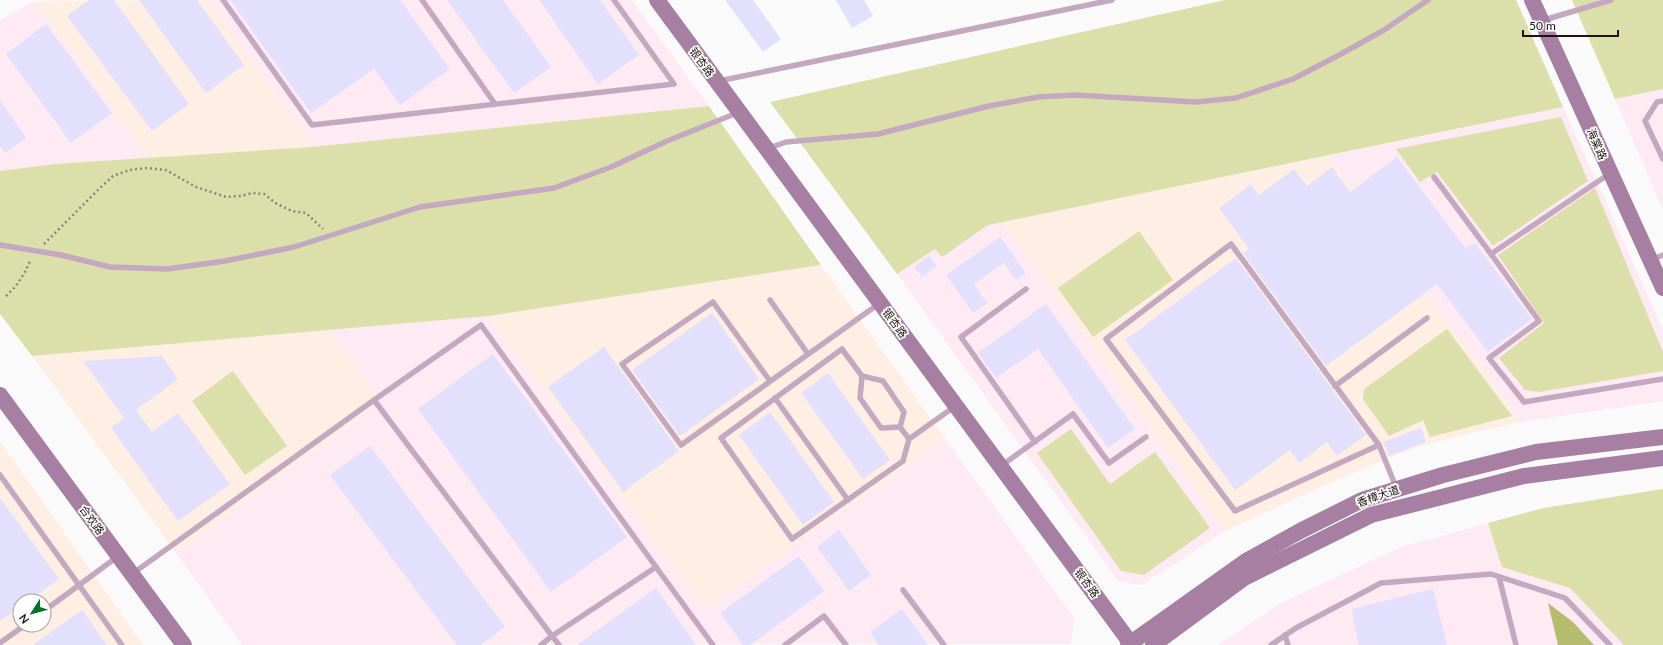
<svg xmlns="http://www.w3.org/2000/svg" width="1663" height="645" viewBox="0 0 1663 645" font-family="Lato,'Noto Sans SC',sans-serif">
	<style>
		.commercial { fill: #feeaf3 }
		.built { fill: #feeee3; fill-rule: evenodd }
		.green { fill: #dbdfaa }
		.forest { fill: #b6bb6e }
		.building { fill: #e2e0fc }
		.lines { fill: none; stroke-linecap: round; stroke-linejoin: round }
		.path { stroke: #8a8581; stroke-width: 2.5; stroke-dasharray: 2 3; stroke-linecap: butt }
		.lane { stroke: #c3a8c0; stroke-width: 5.5 }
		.secondary { stroke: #a67fa3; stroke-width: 16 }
		.labels { text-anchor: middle; stroke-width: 3.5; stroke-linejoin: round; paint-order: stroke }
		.street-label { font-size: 11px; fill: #1d130b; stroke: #fff }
	</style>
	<rect width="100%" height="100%" fill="#fafafa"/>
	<!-- commercial -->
	<g class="commercial">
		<path d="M208,0H632L709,106L312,147Z"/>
		<path d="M35,1L148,158L55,164L0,171V20Z"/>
		<path d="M1663,89V210L1615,99Z"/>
		<path d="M1563,107L1663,329V401L1521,422L1327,156Z"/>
		<path d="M1002,221L1225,531L1142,585L1118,581L897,274L936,248L942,256L988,225Z"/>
		<path d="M489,316L705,609L945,438L1074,618L1071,644L242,645L176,553L381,402L329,330Z"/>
		<path d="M1663,489V645H1218L1283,602L1401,547L1544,508Z"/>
	</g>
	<!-- built -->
	<g class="built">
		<path d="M208,0L312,147L148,158L35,1Z"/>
		<path d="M1327,156L1521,422L1471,433L1413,448L1332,482L1225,531L1002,221Z"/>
		<path d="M821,265L945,438L705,609L489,316Z"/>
		<path d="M329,330L381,402L176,553L32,356Z"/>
		<path d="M0,441L143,645H0ZM20,601H44V625H20Z"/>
	</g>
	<!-- green -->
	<g class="green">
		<path d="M1225,0H1516L1563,107L988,225L942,257L935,249L897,274L770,102Z"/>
		<path d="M1572,0H1663V89L1615,99Z"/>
		<path d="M709,106L821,265L489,316L32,356L0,314V171L55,164L312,147Z"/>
		<path d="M1561,117L1588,181L1493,246L1437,172L1420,182L1396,149Z"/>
		<path d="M1595,188L1663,352V371L1539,392L1525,390L1499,358L1544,323L1498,255Z"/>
		<path d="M1139,231L1173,280L1093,337L1058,288Z"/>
		<path d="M1447,329L1512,416L1430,437L1423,420L1389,436L1363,399L1364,389Z"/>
		<path d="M233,371L287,446L245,475L192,401Z"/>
		<path d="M1071,429L1110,484L1155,452L1210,528L1144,575L1121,571L1037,453Z"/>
		<path d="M1663,489V645H1624L1570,588L1502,567L1488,523L1544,508Z"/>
	</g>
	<!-- forest -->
	<path class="forest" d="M1548,603L1573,622L1594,645H1558Z"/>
	<!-- building -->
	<g class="building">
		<path d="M89,0H114L189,104L152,131L67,16Z"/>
		<path d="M139,0H197L244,65L206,93Z"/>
		<path d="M230,0H400L450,69L400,105L374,69L311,113Z"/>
		<path d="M447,0H503L551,67L514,93Z"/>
		<path d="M539,0H600L639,55L598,84Z"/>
		<path d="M725,0H753L781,39L763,52Z"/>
		<path d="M836,0H864L873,16L852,28Z"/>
		<path d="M46,24L112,113L71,143L6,54Z"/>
		<path d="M0,100L26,138L5,153L0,146Z"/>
		<path d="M1397,157L1466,249L1475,243L1532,319L1488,352L1437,284L1326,366L1243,253L1249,249L1219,208L1251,184L1259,195L1294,169L1307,186L1332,167L1350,192Z"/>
		<path d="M1000,237L1026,273L1016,280L1004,263L974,284L987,303L973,313L946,275Z"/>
		<path d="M929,256L937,266L922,277L914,267Z"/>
		<path d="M1236,258L1366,435L1337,456L1327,442L1299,463L1290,450L1235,490L1125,340Z"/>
		<path d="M1046,304L1135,429L1108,448L1038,349L996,378L978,353Z"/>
		<path d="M712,313L759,379L680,436L632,370Z"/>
		<path d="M604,347L679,451L623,492L548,387Z"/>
		<path d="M493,354L627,537L551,592L418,409Z"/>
		<path d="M162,356L178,379L136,410L152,432L178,413L230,484L178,521L111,428L124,418L83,361Z"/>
		<path d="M828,373L890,460L863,479L801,393Z"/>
		<path d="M770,412L834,502L803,525L739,435Z"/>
		<path d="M1421,428L1426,442L1389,456L1383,442Z"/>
		<path d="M370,446L505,627L481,645H457L330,475Z"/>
		<path d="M0,498L59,579L28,601H20V607L0,621Z"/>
		<path d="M839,530L871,575L849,591L817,547Z"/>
		<path d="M799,556L824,591L750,645H743L720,613Z"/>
		<path d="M656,588L696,645H577Z"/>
		<path d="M1433,589L1447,645H1359L1351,609Z"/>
		<path d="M902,609L928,645H879L870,632Z"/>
		<path d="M82,610L107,645H33Z"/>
	</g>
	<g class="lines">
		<!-- path -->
		<g class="path">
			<path d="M44,244L102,186L113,176L130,170L146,168L166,170L196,187L226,197L240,196L253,193L264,194L277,204L292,211L306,213L323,229"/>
			<path d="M6,296L16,286L25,272L31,259"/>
		</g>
		<!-- lane -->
		<g class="lane">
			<path d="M223,0L312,125L674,84L614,0"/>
			<path d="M422,0L495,104"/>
			<path d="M1544,20L1611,0"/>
			<path d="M719,81L1112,0"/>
			<path d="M1663,101L1657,102L1645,121L1663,159"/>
			<path d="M769,148L786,142L878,134L989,106L1038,97L1075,95L1196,102L1236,98L1293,79L1341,54L1384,30L1428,0"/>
			<path d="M1609,174L1491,254L1539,321L1489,358L1524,402L1663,379"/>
			<path d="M1434,177L1491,254"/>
			<path d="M0,245L61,255L110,267L167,269L225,261L294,247L420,207L554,188L611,167L667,141L737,113"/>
			<path d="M1651,260L1663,255"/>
			<path d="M1026,289L961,337L1035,442"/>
			<path d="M770,300L808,354"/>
			<path d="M862,376L860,398L881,428L900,427"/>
			<path d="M770,381L713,302L622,364L681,445L880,303"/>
			<path d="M1335,386L1427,318"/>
			<path d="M775,398L848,500"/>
			<path d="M909,439L900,427L904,412L883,381L862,376L842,349L721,438L792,539L903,461L909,439L954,407"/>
			<path d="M1379,445L1235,511L1106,339L1231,244L1379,445L1396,487"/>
			<path d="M1001,466L1073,414L1109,463L1146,437"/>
			<path d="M0,475L122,645"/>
			<path d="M656,567L713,645"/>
			<path d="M132,574L374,400L552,636L656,567L481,325L374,400"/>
			<path d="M1499,577L1516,645"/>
			<path d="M903,590L944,645"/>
			<path d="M44,611L117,557"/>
			<path d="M1285,635L1288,645"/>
			<path d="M0,643L25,625"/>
			<path d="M541,645L552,636L559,645"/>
			<path d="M785,645L824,616L846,645"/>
			<path d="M1271,645L1296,628L1381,583L1491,574L1565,598L1610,645"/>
		</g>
		<!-- secondary -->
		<g class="secondary">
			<path d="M657,0L1132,645"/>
			<path d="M1532,0L1663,288"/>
			<path d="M0,395L184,645"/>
			<path d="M1128,645L1246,561L1302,530L1362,500L1443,475L1536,452L1663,437"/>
			<path d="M1153,645L1244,578L1371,515L1524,476L1663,458"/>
		</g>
	</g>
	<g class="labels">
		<!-- street labels -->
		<g class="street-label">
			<text transform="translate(702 62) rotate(54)" y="4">银杏路</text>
			<text transform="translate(1597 144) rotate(66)" y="4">海棠路</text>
			<text transform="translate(895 323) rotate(54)" y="4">银杏路</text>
			<text transform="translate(1378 496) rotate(-19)" y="4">香樟大道</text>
			<text transform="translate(92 520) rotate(54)" y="4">合欢路</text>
			<text transform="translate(1087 583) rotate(54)" y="4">银杏路</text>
		</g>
	</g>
	<!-- north arrow -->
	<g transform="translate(32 613) rotate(234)"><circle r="19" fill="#ffffff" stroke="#a5a19d"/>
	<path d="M0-3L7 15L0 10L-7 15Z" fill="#007226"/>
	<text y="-6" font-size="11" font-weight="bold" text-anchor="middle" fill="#1d130b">N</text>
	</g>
	<!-- scale -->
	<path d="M1523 30v6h95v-6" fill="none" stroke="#1d130b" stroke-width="2"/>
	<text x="1529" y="30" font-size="12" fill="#1d130b" stroke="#ffffff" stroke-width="3" paint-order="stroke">50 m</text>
</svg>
